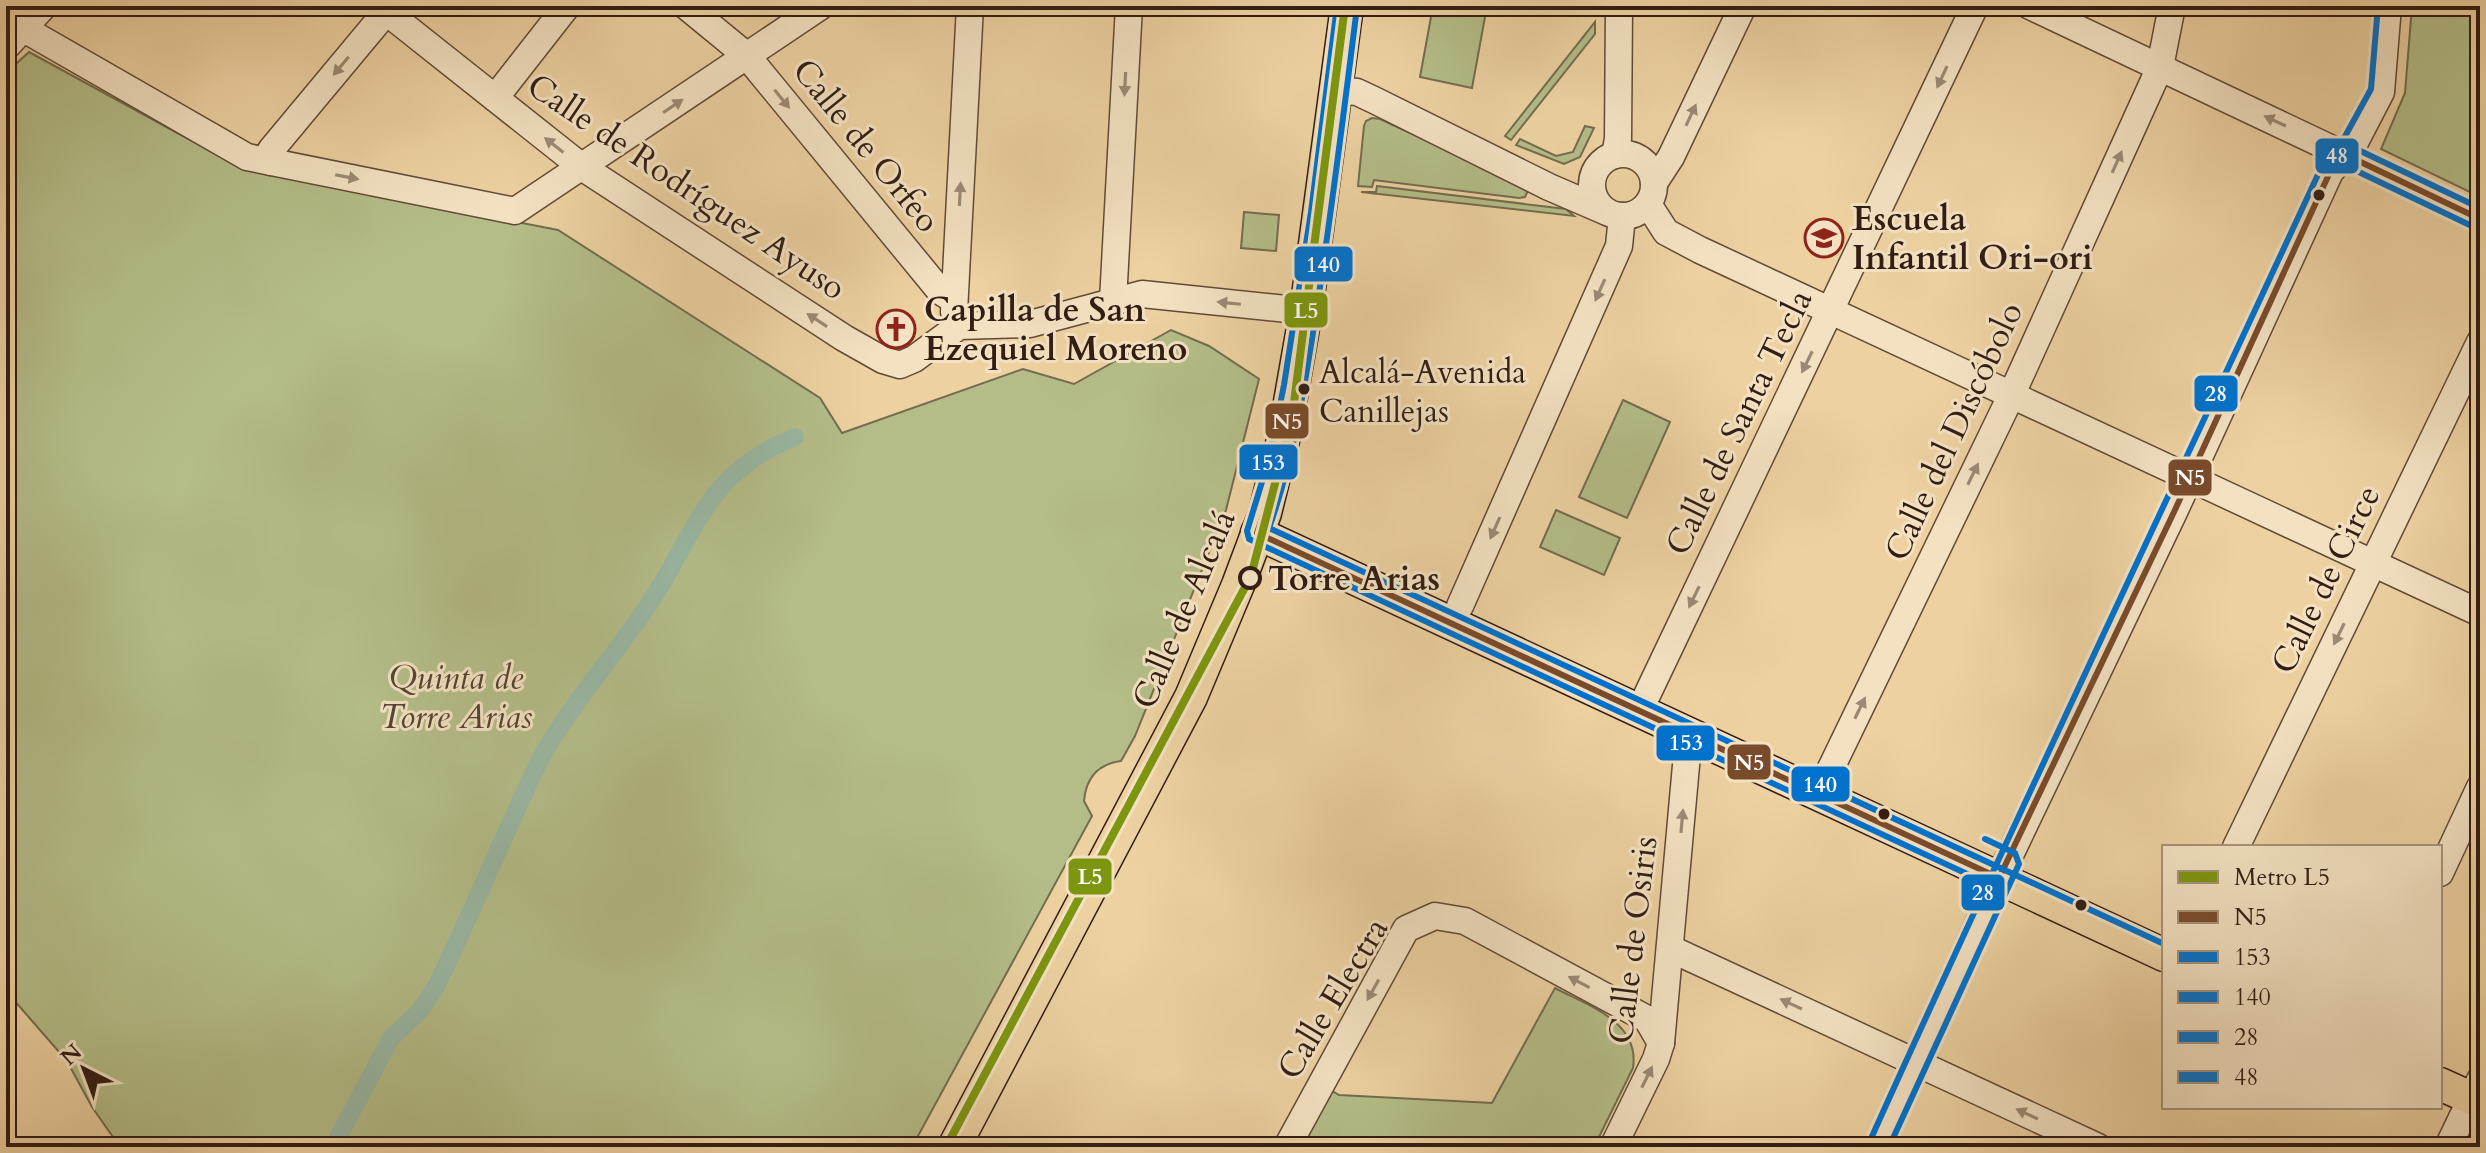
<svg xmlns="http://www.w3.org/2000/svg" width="2486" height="1153" viewBox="0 0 2486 1153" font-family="Cardo,serif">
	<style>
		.green { fill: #b4bd88; stroke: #736d4e; stroke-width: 2 }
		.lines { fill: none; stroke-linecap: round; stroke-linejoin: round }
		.canal { stroke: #99b7a3; stroke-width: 18 }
		.minor-casing { stroke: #614a37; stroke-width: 29 }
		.major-casing { stroke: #321d14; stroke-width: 35 }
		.minor { stroke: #f3e1c2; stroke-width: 26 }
		.major { stroke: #edd1a1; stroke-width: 32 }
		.bus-1-casing { stroke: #f3e1c2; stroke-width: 12 }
		.bus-2-casing { stroke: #f3e1c2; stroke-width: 12 }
		.bus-3-casing { stroke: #f3e1c2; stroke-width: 12 }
		.bus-4-casing { stroke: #f3e1c2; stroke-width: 12 }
		.bus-5-casing { stroke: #f3e1c2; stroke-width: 12 }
		.bus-1 { stroke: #7a4b2a; stroke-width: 6 }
		.bus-2 { stroke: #0072ce; stroke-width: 6 }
		.bus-3 { stroke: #0072ce; stroke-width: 6 }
		.bus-4 { stroke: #0072ce; stroke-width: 6 }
		.bus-5 { stroke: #0072ce; stroke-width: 6 }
		.metro-1-casing { stroke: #f3e1c2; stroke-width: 14 }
		.metro-1 { stroke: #7d960f; stroke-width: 8 }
		.oneway { fill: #9c8974 }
		.bus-dot { fill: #321d14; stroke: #f3e1c2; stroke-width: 3 }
		.stop-dot { fill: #f3e1c2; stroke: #321d14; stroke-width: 4 }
		.labels { text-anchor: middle; stroke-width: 6; stroke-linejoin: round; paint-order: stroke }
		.bus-label { font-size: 32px; fill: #321d14; stroke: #f3e1c2; text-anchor: start }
		.street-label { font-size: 34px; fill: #321d14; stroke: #f3e1c2 }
		.poi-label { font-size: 34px; font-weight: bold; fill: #321d14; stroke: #f3e1c2; text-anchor: start }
		.stop-label { font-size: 34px; font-weight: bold; fill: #321d14; stroke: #f3e1c2; text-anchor: start }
		.park-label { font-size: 34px; font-style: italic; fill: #524531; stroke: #f3e1c2 }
		.line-badge { stroke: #f3e1c2; stroke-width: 3 }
		.badge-label { font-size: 22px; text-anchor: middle; font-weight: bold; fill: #fff }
	</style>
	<rect width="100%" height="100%" fill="#edd1a1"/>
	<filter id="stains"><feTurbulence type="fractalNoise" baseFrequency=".0025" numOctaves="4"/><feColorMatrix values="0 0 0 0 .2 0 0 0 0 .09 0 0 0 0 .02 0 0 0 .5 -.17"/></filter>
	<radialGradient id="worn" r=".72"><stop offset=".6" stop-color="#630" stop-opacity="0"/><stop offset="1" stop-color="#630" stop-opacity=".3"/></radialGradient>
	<!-- green -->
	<g class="green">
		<path d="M1433,6H1487L1472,88L1420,77Z"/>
		<path d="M2412,6H2480V197L2381,149L2405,93Z"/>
		<path d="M1595,22V34L1511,140L1505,136Z"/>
		<path d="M29,52L216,154L254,171L558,230L820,398L842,433L1023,369L1074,384L1171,330L1209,346L1259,379L1226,510L1135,736L1121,761C1098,764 1086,778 1084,801L1092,816L912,1147H120L92,1107L67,1061L6,991V73Z"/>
		<path d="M1372,118L1380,119L1529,188L1525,197L1519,198L1374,180L1372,187L1358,186L1364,126L1366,121Z"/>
		<path d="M1585,126L1594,128L1580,157L1564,164L1516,145L1520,139L1556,156L1573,152Z"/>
		<path d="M1377,186L1566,209L1574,216L1361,192H1376Z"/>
		<path d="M1244,212L1279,215L1276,251L1241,248Z"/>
		<path d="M1623,400L1670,422L1627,518L1579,497Z"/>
		<path d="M1556,510L1620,538L1604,575L1540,547Z"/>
		<path d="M1555,988C1588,1006 1640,1021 1633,1068L1594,1147H1302L1332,1091L1339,1095L1492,1103Z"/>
	</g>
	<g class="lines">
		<!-- canal -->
		<path class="canal" d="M333,1147L391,1038L419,1012L437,985C461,934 484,883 507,831C520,804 531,775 546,749C580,691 627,642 661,585C701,517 715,469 795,437"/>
		<defs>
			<g id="minor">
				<path d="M379,6L582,167L844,338L883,360L900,365L914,359L959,326L1030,324L1142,294L1306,311"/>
				<path d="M686,6L747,56L940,291L954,300"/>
				<path d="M2030,6L2480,219"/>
				<path d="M6,15L24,29L247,157L515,211L821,6"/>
				<path d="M6,47L44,6"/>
				<path d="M1337,90L1357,92L1374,100L1549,187L1607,212"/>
				<path d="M495,98L567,6"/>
				<circle cx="1623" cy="185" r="31"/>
				<path d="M1615,155L1618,139L1619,6"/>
				<path d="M271,162V150L391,6"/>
				<path d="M1654,183L1671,157L1743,6"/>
				<path d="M1648,204L1666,232L1700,250L2480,613"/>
				<path d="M1113,301L1129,6"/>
				<path d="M954,312L970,6"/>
				<path d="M1460,606L1619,246L1622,216"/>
				<path d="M1647,695L1975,6"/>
				<path d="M1819,793L2011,396L2160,67L2172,6"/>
				<path d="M2236,847L2480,342"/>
				<path d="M2440,873L2480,787"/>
				<path d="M1671,949L2098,1147"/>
				<path d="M1287,1147L1406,929L1435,916L1465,921L1647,1019L1661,1043"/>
				<path d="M1613,1147L1656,1059L1661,1043L1689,732"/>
				<path d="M1878,1147L1999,878L2174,512L2330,172L2354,144L2381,92L2388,6"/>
				<path d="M2448,1147L2480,1080"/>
			</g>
			<g id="major">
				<path d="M1257,533L2164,955"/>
				<path d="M2440,1084L2480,1102"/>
				<path d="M954,1147L1191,697L1238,585L1265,513L1284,436L1306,311L1347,6"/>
			</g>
		</defs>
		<!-- minor casing -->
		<use href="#minor" class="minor-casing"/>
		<!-- major casing -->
		<use href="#major" class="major-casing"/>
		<!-- minor -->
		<use href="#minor" class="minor"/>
		<!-- major -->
		<use href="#major" class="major"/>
		<defs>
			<g id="bus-1">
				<path d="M1347,6C1334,109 1322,211 1306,314C1294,388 1282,462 1257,533L1999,878L2174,512L2330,172L2346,155"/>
				<path d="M2346,155L2480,219"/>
			</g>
			<g id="bus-2">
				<path d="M1337,6L1311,212L1284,385L1269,459L1247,531L1249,539L1995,887"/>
				<path d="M1889,1147L2019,864L2015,853L1985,839"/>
			</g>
			<path id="bus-3" d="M1357,7C1344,112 1331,216 1315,320C1304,390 1293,461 1269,528L2164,944"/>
			<g id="bus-4">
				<path d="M2350,146L2480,208"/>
				<path d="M1869,1143C2016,816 2171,493 2321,168L2339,148"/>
			</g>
			<path id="bus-5" d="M2378,6L2371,89L2337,151V159L2342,164L2476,228"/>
		</defs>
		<!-- bus-1 casing -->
		<use href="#bus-1" class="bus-1-casing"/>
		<!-- bus-2 casing -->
		<use href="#bus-2" class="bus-2-casing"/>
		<!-- bus-3 casing -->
		<use href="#bus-3" class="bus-3-casing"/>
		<!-- bus-4 casing -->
		<use href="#bus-4" class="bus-4-casing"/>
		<!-- bus-5 casing -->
		<use href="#bus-5" class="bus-5-casing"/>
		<!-- bus-1 -->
		<use href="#bus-1" class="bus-1"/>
		<!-- bus-2 -->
		<use href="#bus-2" class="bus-2"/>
		<!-- bus-3 -->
		<use href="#bus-3" class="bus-3"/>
		<!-- bus-4 -->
		<use href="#bus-4" class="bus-4"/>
		<!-- bus-5 -->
		<use href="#bus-5" class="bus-5"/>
		<defs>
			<path id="metro-1" d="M946,1147L1251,576L1292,418L1345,6"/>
		</defs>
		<!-- metro-1 casing -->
		<use href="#metro-1" class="metro-1-casing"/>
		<!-- metro-1 -->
		<use href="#metro-1" class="metro-1"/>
	</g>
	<!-- one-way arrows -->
	<defs><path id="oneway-solid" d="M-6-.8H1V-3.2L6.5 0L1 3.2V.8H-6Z" transform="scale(2)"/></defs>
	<g class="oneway">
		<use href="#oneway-solid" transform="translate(341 66) rotate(130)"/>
		<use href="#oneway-solid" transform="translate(1942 77) rotate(115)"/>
		<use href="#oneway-solid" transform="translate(1125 84) rotate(93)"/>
		<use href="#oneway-solid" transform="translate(782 99) rotate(51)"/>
		<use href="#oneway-solid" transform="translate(673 106) rotate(-34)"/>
		<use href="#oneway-solid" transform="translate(1691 115) rotate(-65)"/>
		<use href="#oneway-solid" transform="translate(2275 121) rotate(-155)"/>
		<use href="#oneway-solid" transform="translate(554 145) rotate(-142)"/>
		<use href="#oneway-solid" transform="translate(2117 162) rotate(-66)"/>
		<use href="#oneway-solid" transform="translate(347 177) rotate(11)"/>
		<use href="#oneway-solid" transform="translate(960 194) rotate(-87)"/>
		<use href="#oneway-solid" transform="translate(1600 290) rotate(114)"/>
		<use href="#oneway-solid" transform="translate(1229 303) rotate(-174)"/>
		<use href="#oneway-solid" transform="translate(817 320) rotate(-147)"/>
		<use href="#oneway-solid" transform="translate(1807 362) rotate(116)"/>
		<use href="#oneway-solid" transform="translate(1973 474) rotate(-64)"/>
		<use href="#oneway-solid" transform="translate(1495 528) rotate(114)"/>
		<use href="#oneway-solid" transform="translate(1694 597) rotate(116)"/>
		<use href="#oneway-solid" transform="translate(2339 634) rotate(116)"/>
		<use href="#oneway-solid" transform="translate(1860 708) rotate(-64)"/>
		<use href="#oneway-solid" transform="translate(1682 821) rotate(-85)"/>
		<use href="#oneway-solid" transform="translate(1579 982) rotate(-152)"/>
		<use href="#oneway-solid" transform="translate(1373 990) rotate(119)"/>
		<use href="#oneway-solid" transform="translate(1791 1004) rotate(-155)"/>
		<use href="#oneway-solid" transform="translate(1647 1077) rotate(-64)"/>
		<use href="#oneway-solid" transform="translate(2027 1114) rotate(-155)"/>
	</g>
	<!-- icons -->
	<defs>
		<symbol id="school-ring" viewBox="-11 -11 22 22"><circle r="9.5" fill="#f3e1c2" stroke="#8f2418" stroke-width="1.5"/><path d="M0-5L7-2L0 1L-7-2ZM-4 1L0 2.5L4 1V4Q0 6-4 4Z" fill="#8f2418"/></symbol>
		<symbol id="church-ring" viewBox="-11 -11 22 22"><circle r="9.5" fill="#f3e1c2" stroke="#8f2418" stroke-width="1.5"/><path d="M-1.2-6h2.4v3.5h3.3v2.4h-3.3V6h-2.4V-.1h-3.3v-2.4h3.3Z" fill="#8f2418"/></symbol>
	</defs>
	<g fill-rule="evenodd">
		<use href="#school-ring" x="1802" y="216" width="44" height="44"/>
		<use href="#church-ring" x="874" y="307" width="44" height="44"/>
	</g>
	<!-- markers -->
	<g class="bus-dot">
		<circle cx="2319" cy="195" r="7"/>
		<circle cx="1304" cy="389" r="7"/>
		<circle cx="1884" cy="814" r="7"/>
		<circle cx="2081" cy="905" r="7"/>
	</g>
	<circle class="stop-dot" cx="1250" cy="578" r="10"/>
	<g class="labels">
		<!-- bus labels -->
		<g class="bus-label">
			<text x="1319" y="383">Alcalá-Avenida<tspan x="1319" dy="39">Canillejas</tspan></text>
		</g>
		<!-- street labels -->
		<g class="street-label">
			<text transform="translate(867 145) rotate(51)" y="12">Calle de Orfeo</text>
			<text transform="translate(687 186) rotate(34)" y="12">Calle de Rodríguez Ayuso</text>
			<text transform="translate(1738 422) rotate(-64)" y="12">Calle de Santa Tecla</text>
			<text transform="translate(1953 431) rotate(-65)" y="12">Calle del Discóbolo</text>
			<text transform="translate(2325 579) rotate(-64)" y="12">Calle de Circe</text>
			<text transform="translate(1183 609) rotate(-67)" y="12">Calle de Alcalá</text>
			<text transform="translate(1632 940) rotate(-83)" y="12">Calle de Osiris</text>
			<text transform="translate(1332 998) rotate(-59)" y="12">Calle Electra</text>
		</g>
		<!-- poi labels -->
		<g class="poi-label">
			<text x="1852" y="230">Escuela<tspan x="1852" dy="39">Infantil Ori-ori</tspan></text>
			<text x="924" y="321">Capilla de San<tspan x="924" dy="39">Ezequiel Moreno</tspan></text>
		</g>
		<!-- stop labels -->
		<g class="stop-label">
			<text x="1268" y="590">Torre Arias</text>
		</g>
		<!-- park labels -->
		<g class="park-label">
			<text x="456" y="689">Quinta de<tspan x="456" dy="39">Torre Arias</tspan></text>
		</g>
	</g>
	<g class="line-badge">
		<rect x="2314" y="137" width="46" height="38" rx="8" fill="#0072ce"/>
		<rect x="1293" y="245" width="61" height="38" rx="8" fill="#0072ce"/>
		<rect x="1283" y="291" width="46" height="38" rx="8" fill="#7d960f"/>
		<rect x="2193" y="374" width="46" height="39" rx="8" fill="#0072ce"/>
		<rect x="1264" y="402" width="46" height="38" rx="8" fill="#7a4b2a"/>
		<rect x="1238" y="443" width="61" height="38" rx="8" fill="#0072ce"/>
		<rect x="2167" y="458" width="46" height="39" rx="8" fill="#7a4b2a"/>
		<rect x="1655" y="724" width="61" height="38" rx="8" fill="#0072ce"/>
		<rect x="1726" y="743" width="46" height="38" rx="8" fill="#7a4b2a"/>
		<rect x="1790" y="765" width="61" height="38" rx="8" fill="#0072ce"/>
		<rect x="1067" y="857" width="46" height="39" rx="8" fill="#7d960f"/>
		<rect x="1960" y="873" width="46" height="39" rx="8" fill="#0072ce"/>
	</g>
	<g class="badge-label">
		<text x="2337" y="163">48</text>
		<text x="1323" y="272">140</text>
		<text x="1306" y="318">L5</text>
		<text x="2216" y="401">28</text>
		<text x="1287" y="429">N5</text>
		<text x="1268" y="470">153</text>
		<text x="2190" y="485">N5</text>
		<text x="1686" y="750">153</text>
		<text x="1749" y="770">N5</text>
		<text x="1820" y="792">140</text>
		<text x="1090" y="884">L5</text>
		<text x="1983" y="900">28</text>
	</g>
	<!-- margin -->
	<rect width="2486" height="1153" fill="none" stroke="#edd1a1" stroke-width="32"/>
	<rect x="8" y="8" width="2470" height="1137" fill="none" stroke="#321d14" stroke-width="4"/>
	<rect x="16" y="16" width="2454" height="1121" fill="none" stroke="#321d14" stroke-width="2"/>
	<!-- legend -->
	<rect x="2162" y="845" width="280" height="264" fill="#f3e1c2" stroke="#a6937c" stroke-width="2"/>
	<rect x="2178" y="871" width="40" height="12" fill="#7d960f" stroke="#a6937c" stroke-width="2"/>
	<text x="2234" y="885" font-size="24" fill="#321d14">Metro L5</text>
	<rect x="2178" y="911" width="40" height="12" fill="#7a4b2a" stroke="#a6937c" stroke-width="2"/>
	<text x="2234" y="925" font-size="24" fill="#321d14">N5</text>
	<rect x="2178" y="951" width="40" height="12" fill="#0072ce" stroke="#a6937c" stroke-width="2"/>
	<text x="2234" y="965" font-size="24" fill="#321d14">153</text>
	<rect x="2178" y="991" width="40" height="12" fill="#0072ce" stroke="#a6937c" stroke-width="2"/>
	<text x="2234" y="1005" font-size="24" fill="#321d14">140</text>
	<rect x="2178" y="1031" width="40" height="12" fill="#0072ce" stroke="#a6937c" stroke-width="2"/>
	<text x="2234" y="1045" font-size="24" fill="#321d14">28</text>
	<rect x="2178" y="1071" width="40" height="12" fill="#0072ce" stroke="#a6937c" stroke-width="2"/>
	<text x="2234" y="1085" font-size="24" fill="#321d14">48</text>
	<!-- north arrow -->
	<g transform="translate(84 1069) rotate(318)" stroke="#f3e1c2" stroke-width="6" paint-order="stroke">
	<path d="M0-6L14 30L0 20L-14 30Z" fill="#321d14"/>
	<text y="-12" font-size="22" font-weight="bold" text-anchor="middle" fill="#321d14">N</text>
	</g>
	<rect width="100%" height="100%" filter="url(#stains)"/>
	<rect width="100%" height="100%" fill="url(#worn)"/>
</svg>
